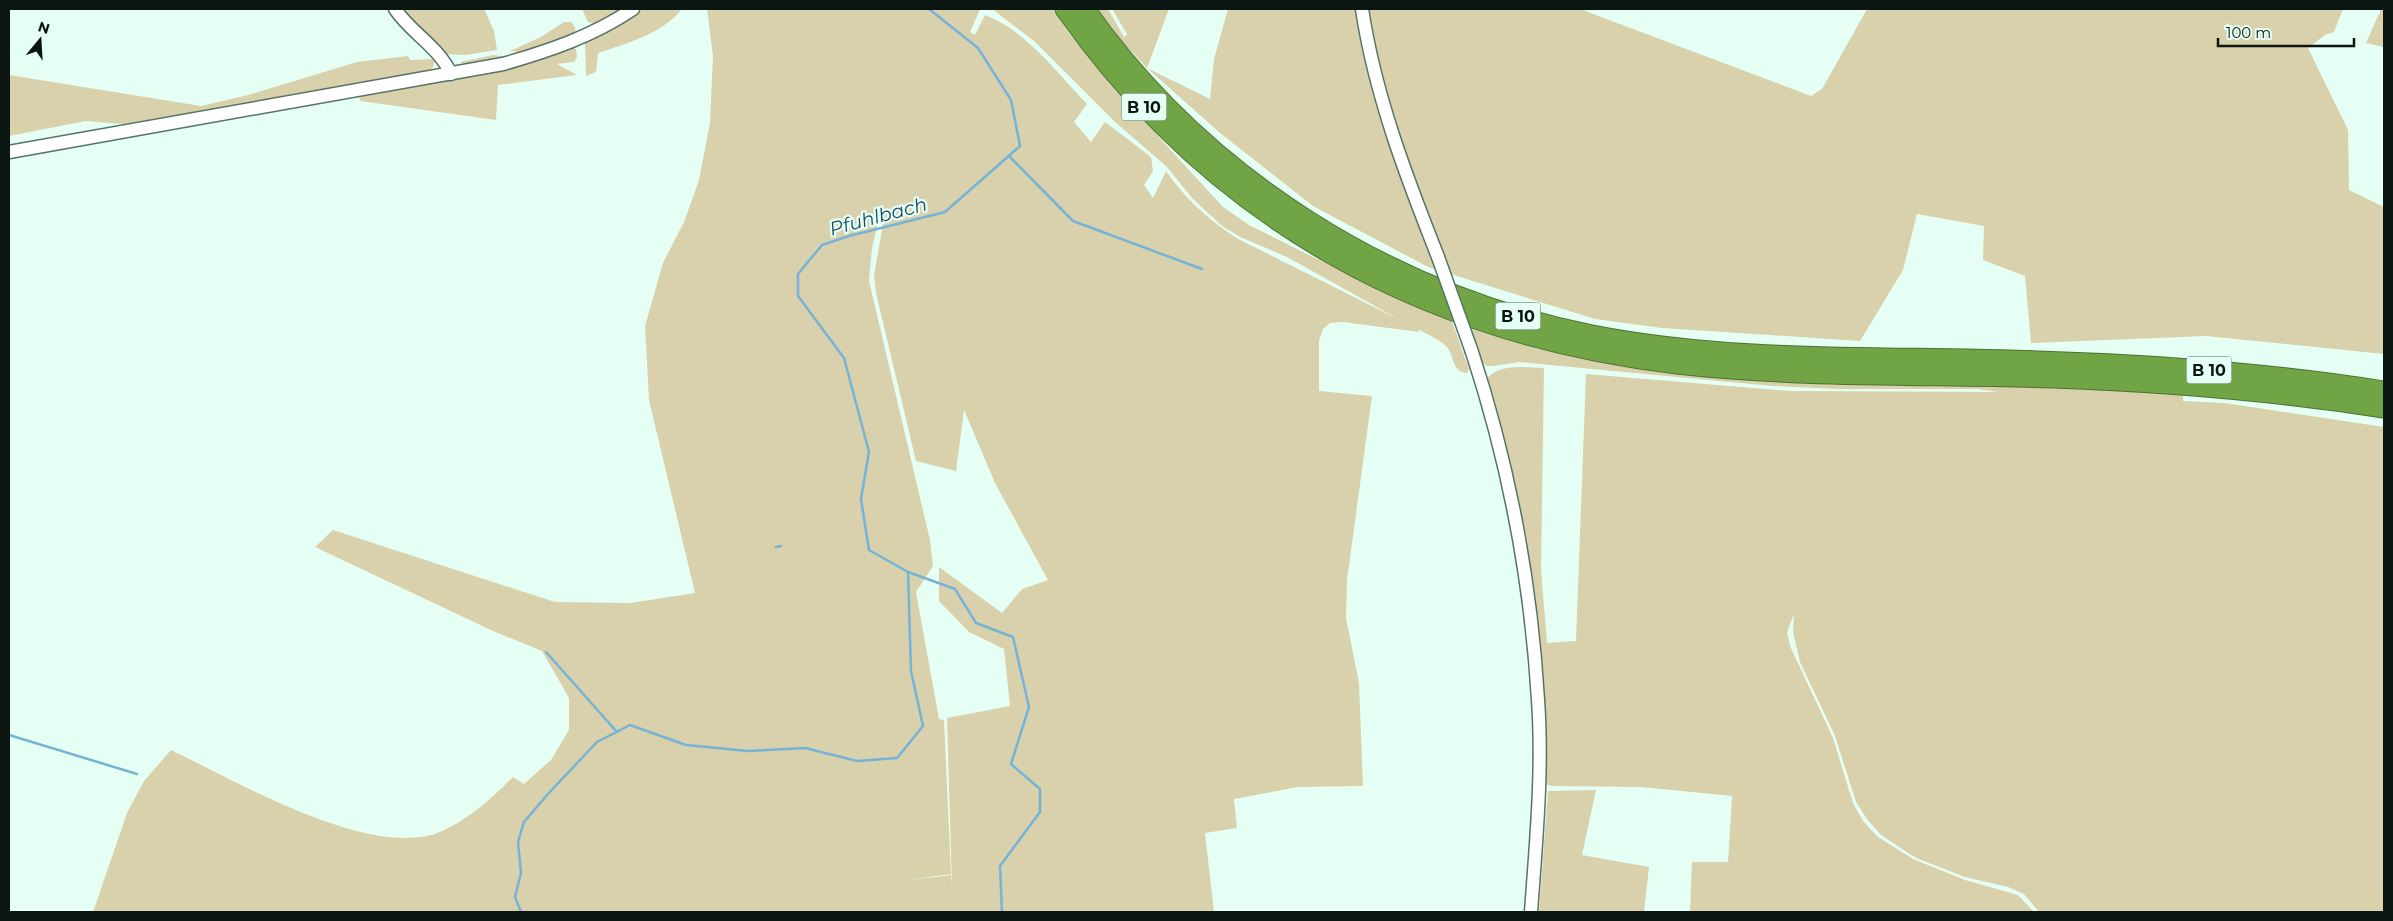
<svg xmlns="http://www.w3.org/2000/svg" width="2393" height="921" viewBox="0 0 2393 921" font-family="Montserrat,sans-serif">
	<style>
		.green { fill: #d8d1ab; fill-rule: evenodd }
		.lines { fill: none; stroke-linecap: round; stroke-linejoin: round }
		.stream { stroke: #76b3d7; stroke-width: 2.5 }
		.minor-casing { stroke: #567367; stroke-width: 15 }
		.highway-casing { stroke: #4d7232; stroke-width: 21 }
		.minor { stroke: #fff; stroke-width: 12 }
		.highway { stroke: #70a444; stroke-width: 19 }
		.minor-bridge-casing { stroke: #567367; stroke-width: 15; stroke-linecap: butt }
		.minor-bridge { stroke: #fff; stroke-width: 12 }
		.labels { text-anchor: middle; stroke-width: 4.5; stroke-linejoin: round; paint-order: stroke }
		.shield { fill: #e6fff4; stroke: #4d5c56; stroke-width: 1 }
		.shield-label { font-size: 16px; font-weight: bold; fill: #0b1612 }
		.water-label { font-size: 19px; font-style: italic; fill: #1a4b64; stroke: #e6fff4 }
	</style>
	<rect width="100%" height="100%" fill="#e6fff4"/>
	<!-- green -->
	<g class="green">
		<path d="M399,9H484L494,31L497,50L466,55L445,54Z"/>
		<path d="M582,9H625L597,25L588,22Z"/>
		<path d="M639,9H682C662,34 628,43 598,53L596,72L586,76L585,41Z"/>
		<path d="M707,9H980L970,32L975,35L985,15C1027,31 1057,73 1087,104L1074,122L1091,142L1105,122L1151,157L1153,171L1144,185L1153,198L1166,171C1186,200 1209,220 1238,239L1400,320L1287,257L1240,237L1222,226L1192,198L1167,167L1114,121L1034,41L992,9H1053L1068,32L1111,85L1223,207L1249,225L1319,260L1451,319L1469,369L1467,373C1451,372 1455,355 1446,346C1439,339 1426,334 1418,329L1419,332L1343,322L1330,323L1323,329L1319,341V391L1372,396L1347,580L1346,618L1359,683L1363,786L1298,787L1234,799L1237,828L1205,833L1214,912H93L127,813L144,781L171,750C236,781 370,860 440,832C468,820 492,798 513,777L524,784L551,760L569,730V698L542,651L493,631L315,547L333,530L555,602L630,603L695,593L649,400L645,326L663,263L684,222L699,180L710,123L713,56ZM884,218L874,276L876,293L916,461L956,471L964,410L995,483L1048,580L1022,589L1002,613L939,567V601L969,632L1004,649L1010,706L947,718L952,886L951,875L901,881L951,874L944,720L939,719L916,592L933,566L930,540L869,281L872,248L879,219Z"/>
		<path d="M1098,9H1108L1124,37L1127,34L1112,9H1169L1147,68L1210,99L1214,59L1228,9H1580L1811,96L1822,89L1867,9H2343L2334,32L2325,35L2308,48L2348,130L2349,190L2384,207V354L2206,336L2031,343L2025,276L1983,260L1984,226L1917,214L1903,270L1860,341L1662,328L1595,319L1428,267L1313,206L1220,133L1147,68L1121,40Z"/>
		<path d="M2381,9H2384V47L2366,43Z"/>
		<path d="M564,22H571L575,27V33L573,36L529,53L510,51L541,37Z"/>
		<path d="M571,47L576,49L577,57L574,62L557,64L577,75L498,85L496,120L360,101L359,96Z"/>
		<path d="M493,55L514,58L465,65L460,62Z"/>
		<path d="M408,56L410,60L435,59L433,67L427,73L123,124L86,121L9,136V75L201,106L248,95L357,62Z"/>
		<path d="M1471,329L1535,348L1570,356L1658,371L1732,378L2096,388L2183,394V401L2224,403L2384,427V912H2039L2024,894L2008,887L1965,877L1916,858L1881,835L1867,819L1856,802L1835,736L1800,662L1793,632L1794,614L1787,632L1790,646L1833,738L1853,803L1863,821L1878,837L1913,859L1965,880L2018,895L2034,912H1690L1692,862H1728L1732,796L1641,787L1551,786L1542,783L1524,534L1503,437L1487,378C1500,364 1525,367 1544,368L1541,570L1547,643L1576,641L1586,374L1790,391L1998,392L1977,389H1837L1772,386L1519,362L1493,366H1487L1482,363Z"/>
		<path d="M1596,790L1582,855L1649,867L1644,912H1539L1548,791Z"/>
	</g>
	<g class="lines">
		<!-- stream -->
		<g class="stream">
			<path d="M929,9L978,48L1011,100L1020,146L945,212L849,236L822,245L798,274V296L844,358L869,452L861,499L869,550L908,572L955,589L976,623L1013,637L1029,707L1011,764L1040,789V812L1000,866L1002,912"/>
			<path d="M1009,156L1073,221L1202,269"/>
			<path d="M776,547L781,546"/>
			<path d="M546,652L617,732"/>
			<path d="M9,735L137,774"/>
			<path d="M521,912L515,897L521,873L518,842L524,822L547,795L597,742L630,725L686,745L748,751L805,748L857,761L897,758L923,726L911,671L908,572"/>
		</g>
		<defs>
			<g id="minor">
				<path d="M395,9C411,33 439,47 451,74"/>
				<path d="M1362,9C1375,95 1406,176 1438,257"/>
				<path d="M9,152L503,64C549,51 593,36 633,9"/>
				<path d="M1472,352C1509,465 1531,581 1538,700C1543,771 1536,842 1531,912"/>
			</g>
			<g id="highway">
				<path d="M1065,9C1213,219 1423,334 1677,364C1801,378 1928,374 2053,378C2164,382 2274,391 2384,408"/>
				<path d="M1085,9C1204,178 1389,294 1592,335C1715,359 1842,357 1967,359C2107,362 2246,369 2384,391"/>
			</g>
		</defs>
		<!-- minor casing -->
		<use href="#minor" class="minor-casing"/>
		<!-- highway casing -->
		<use href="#highway" class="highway-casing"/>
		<!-- minor -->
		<use href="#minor" class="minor"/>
		<!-- highway -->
		<use href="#highway" class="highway"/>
		<defs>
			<path id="minor-bridge" d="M1438,257L1472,352"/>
		</defs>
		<!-- minor-bridge casing -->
		<use href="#minor-bridge" class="minor-bridge-casing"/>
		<!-- minor-bridge -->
		<use href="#minor-bridge" class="minor-bridge"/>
	</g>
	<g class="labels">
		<!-- shield labels -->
		<g class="shield">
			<rect x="1121.5" y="93.5" width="45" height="27" rx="4"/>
			<rect x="1495.5" y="302.5" width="45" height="27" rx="4"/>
			<rect x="2186.5" y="356.5" width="45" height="27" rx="4"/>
		</g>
		<g class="shield-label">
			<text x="1144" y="113">B 10</text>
			<text x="1518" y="322">B 10</text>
			<text x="2209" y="376">B 10</text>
		</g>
		<!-- water labels -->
		<g class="water-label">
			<text transform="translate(878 216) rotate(-15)" y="7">Pfuhlbach</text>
		</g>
	</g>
	<!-- border -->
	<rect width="2393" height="921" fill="none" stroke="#0b1612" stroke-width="20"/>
	<!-- north arrow -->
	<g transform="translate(40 40) rotate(18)" stroke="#e6fff4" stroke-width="4" paint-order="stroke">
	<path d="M0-4L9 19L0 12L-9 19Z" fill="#0b1612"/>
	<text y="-8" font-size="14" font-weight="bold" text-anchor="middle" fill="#0b1612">N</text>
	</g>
	<!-- scale -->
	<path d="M2218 38v8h136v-8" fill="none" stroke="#0b1612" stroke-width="2.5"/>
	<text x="2226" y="38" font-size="15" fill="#0b1612" stroke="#e6fff4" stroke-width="4" paint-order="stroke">100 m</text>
</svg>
